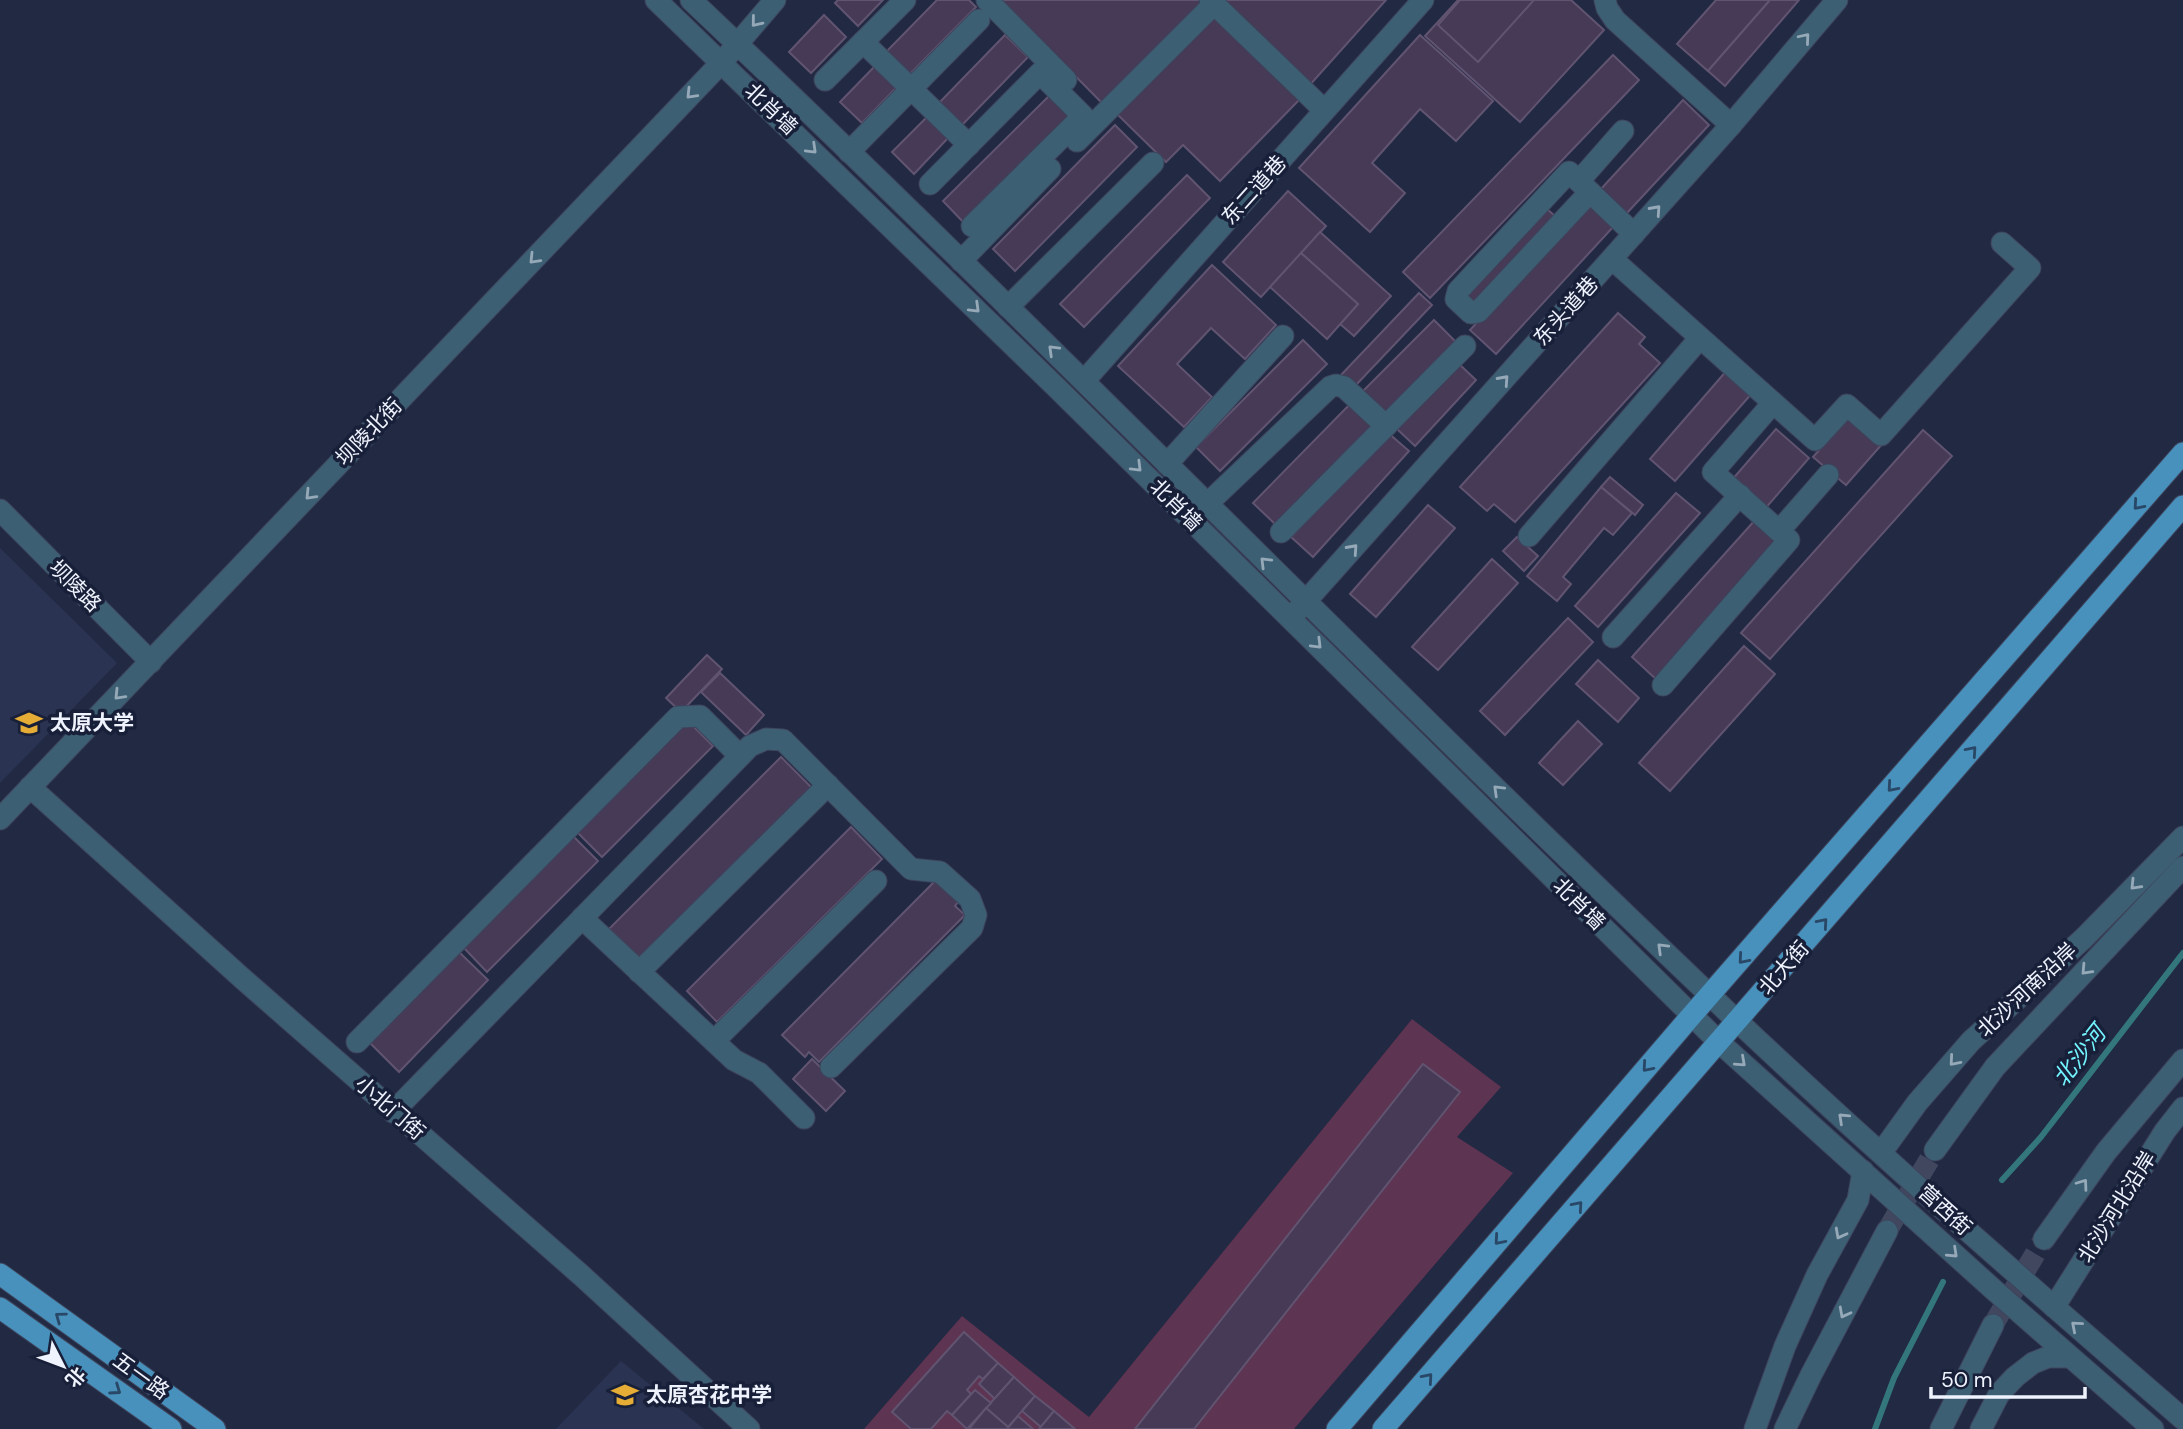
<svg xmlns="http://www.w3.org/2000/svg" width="2183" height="1429" viewBox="0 0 2183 1429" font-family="'DM Sans','Noto Sans SC',sans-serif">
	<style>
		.built { fill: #2a3352 }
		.green { fill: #5d3451 }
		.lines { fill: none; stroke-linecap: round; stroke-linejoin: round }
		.stream { stroke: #33777d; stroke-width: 6 }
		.building { fill: #463a56; stroke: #615471; stroke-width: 2 }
		.minor-tunnel { stroke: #40475f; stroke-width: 21; stroke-dasharray: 21 10; stroke-linecap: butt }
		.minor-casing { stroke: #3e455d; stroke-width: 23 }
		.major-casing { stroke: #3e455d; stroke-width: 23 }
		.minor { stroke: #3d5f73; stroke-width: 21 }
		.major { stroke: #4891bc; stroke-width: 21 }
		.oneway { stroke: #96a9b8 }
		.oneway2 { stroke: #294766 }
		.labels { text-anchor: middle; stroke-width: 7; stroke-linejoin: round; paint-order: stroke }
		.street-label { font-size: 21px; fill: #eff3fd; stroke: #181f38 }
		.poi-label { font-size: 21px; font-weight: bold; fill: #eff3fd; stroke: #181f38; text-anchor: start }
		.water-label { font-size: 23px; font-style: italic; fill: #73f5ff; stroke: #181f38 }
	</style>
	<rect width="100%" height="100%" fill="#212943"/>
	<!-- built -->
	<g class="built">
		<path d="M0,548L117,663L0,783Z"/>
		<path d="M621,1361L704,1429H556Z"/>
	</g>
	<!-- green -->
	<path class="green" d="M1412,1019L1501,1087L1457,1137L1513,1173L1294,1429H864L962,1316L1089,1417Z"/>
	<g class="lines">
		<!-- stream -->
		<g class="stream">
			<path d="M2002,1180L2041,1137L2183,953"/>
			<path d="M1875,1429L1894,1378L1943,1282"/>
		</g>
	</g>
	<!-- building -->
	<g class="building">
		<path d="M838,0H883L858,26L835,3Z"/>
		<path d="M937,0H969L976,7L908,76L885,53Z"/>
		<path d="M1000,0H1203L1205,3L1103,104Z"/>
		<path d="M1218,0H1386L1308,87Z"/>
		<path d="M1458,0H1571L1604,30L1520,122L1425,36Z"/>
		<path d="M1460,0H1534L1478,62L1438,25Z"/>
		<path d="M1716,0H1770L1708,71L1677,44Z"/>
		<path d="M1770,0H1799L1725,86L1708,71Z"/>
		<path d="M1215,13L1302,97L1220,181L1183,145L1166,162L1117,114Z"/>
		<path d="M824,15L846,37L811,73L789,52Z"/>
		<path d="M1005,35L1028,57L961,126L938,104Z"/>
		<path d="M1420,35L1493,101L1456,141L1420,109L1372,163L1405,193L1370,232L1299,168Z"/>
		<path d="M1613,55L1639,80L1430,298L1403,272Z"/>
		<path d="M875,66L897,87L862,123L840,102Z"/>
		<path d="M1053,92L1077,116L967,226L943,201Z"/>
		<path d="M1683,100L1709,125L1626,214L1600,190Z"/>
		<path d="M928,116L949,137L914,174L892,152Z"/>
		<path d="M1115,125L1137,147L1015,271L993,249Z"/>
		<path d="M1187,175L1210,198L1084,327L1060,304Z"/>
		<path d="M1288,191L1326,226L1261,297L1223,262Z"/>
		<path d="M1588,202L1614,226L1496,354L1470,330Z"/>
		<path d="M1545,207L1557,218L1477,305L1465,294Z"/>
		<path d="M1320,232L1391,296L1354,336L1340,324L1358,304L1301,253Z"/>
		<path d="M1301,253L1358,304L1327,339L1270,287Z"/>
		<path d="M1212,265L1276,325L1245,359L1211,328L1177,364L1212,397L1184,427L1118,366Z"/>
		<path d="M1419,293L1432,305L1354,387L1341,375Z"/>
		<path d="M1618,313L1645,337L1639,344L1660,363L1515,522L1494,504L1487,511L1460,487Z"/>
		<path d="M1434,320L1457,343L1382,418L1359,395Z"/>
		<path d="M1303,340L1327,364L1220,471L1196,447Z"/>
		<path d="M1458,363L1476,380L1415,446L1397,429Z"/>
		<path d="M1728,369L1753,392L1675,481L1650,459Z"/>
		<path d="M1354,400L1376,423L1276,525L1253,503Z"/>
		<path d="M1850,415L1883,443L1846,485L1813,457Z"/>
		<path d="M1776,429L1809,458L1764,510L1731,481Z"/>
		<path d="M1923,430L1952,456L1770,659L1741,633Z"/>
		<path d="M1386,431L1409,451L1313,557L1291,537Z"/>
		<path d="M1610,477L1643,505L1635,515L1601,487Z"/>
		<path d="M1601,487L1632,513L1613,535L1604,528L1563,577L1571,584L1557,601L1527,576Z"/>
		<path d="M1676,493L1700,513L1598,627L1575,606Z"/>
		<path d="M1428,505L1455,528L1376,617L1350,594Z"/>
		<path d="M1756,519L1782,543L1658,681L1632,657Z"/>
		<path d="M1517,537L1538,556L1524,571L1503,551Z"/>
		<path d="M1492,559L1518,583L1438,670L1412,647Z"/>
		<path d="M1568,618L1593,642L1505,735L1480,711Z"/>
		<path d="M1744,646L1775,674L1670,791L1639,763Z"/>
		<path d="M707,655L722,669L681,712L666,698Z"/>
		<path d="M1598,660L1639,698L1618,722L1576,684Z"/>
		<path d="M720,673L764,715L746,735L701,692Z"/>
		<path d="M688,721L713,746L602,857L577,832Z"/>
		<path d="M1578,721L1602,744L1563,785L1539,763Z"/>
		<path d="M781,757L812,788L640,960L609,929Z"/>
		<path d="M851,827L882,859L717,1022L687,991Z"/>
		<path d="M573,836L598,861L487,972L463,947Z"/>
		<path d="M937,879L959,901L955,906L965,915L819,1062L809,1052L805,1057L782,1035Z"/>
		<path d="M457,950L488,980L399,1072L368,1041Z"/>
		<path d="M812,1059L845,1091L826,1111L793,1079Z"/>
		<path d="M1423,1064L1460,1092L1194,1429H1135Z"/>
		<path d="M964,1332L998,1363L983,1379L979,1376L967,1390L971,1394L952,1415L947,1411L931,1429H911L892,1412Z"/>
		<path d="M998,1363L1014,1377L995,1399L979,1384Z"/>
		<path d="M1014,1377L1035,1396L1008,1427L986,1408Z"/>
		<path d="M975,1390L991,1403L967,1429L952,1415Z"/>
		<path d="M1035,1396L1054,1411L1041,1427L1022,1411Z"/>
		<path d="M986,1408L1008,1427L1007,1429H969Z"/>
		<path d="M1054,1411L1075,1429H1039Z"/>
		<path d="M1018,1416L1033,1429H1007Z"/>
	</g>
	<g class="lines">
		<!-- minor-tunnel -->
		<g class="minor-tunnel">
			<path d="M1887,1231L1935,1150"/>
			<path d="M1993,1325L2044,1239"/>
		</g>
		<defs>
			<g id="minor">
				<path d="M656,0L1056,387L1720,1043L1994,1290L2153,1429"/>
				<path d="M691,0C1037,327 1368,670 1713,998C1865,1143 2024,1281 2183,1419"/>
				<path d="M987,0L1066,80"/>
				<path d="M1210,0L1324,110"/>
				<path d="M1605,0L1607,8L1615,20L1731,125"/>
				<path d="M863,42L969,145"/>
				<path d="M825,80L905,0"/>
				<path d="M1077,141L1214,4"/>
				<path d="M849,152L979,20"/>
				<path d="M1579,181L1623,131"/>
				<path d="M930,184L1040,73L1083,116L972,226"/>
				<path d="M1590,192L1478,312L1471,313L1456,299L1458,291L1569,172L1634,234"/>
				<path d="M1612,259L1815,440L1847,405L1881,435L2030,268L2002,243"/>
				<path d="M961,261L1050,169"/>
				<path d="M1008,307L1153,163"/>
				<path d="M1084,381L1423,0"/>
				<path d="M1167,464L1283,336"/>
				<path d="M1207,504L1330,387L1336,385L1344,387L1386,426"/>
				<path d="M0,510L151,662"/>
				<path d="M1779,531L1828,475"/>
				<path d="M1281,532L1465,346"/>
				<path d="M1529,536L1700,338"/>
				<path d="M1297,611L1731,125L1837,0"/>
				<path d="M1613,637L1740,495"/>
				<path d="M1663,685L1789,540L1713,472L1773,403"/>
				<path d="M30,787L243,979L581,1275L749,1429"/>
				<path d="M0,819L722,62L775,0"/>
				<path d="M582,918L734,1060L759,1073L804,1118"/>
				<path d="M639,972L828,785"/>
				<path d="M714,1041L876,881"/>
				<path d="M357,1042L678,717L700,716L740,756"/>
				<path d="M393,1112L750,746L766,739L783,740L911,869L940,872L970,899L976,915L972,928L831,1067"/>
				<path d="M1935,1150L1995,1067L2183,867"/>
				<path d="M1881,1153L1917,1103L1971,1041L2084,938L2183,837"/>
				<path d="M2044,1239L2106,1152L2183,1060"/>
				<path d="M2054,1307L2165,1131L2183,1108"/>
				<path d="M1755,1429L1785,1346L1817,1275L1858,1200L1863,1171"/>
				<path d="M1785,1429L1811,1375L1887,1231"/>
				<path d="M1941,1429L1993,1325"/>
				<path d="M1981,1429L1999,1394L2015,1377L2033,1363L2048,1357H2070"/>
			</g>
			<g id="major">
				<path d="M0,1274L215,1429"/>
				<path d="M0,1308L171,1429"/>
				<path d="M1337,1429L1692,1015L2183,453"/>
				<path d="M1383,1429L2183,506"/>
			</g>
		</defs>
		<!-- minor casing -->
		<use href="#minor" class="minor-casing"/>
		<!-- major casing -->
		<use href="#major" class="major-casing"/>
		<!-- minor -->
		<use href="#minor" class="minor"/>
		<!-- major -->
		<use href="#major" class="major"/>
	</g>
	<!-- one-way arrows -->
	<defs><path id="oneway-chevron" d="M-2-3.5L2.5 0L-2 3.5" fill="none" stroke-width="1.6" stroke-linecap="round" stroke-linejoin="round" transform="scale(1.75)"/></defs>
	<g class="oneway">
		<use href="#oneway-chevron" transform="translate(756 22) rotate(129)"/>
		<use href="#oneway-chevron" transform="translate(1805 38) rotate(-50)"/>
		<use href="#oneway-chevron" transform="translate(691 94) rotate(134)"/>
		<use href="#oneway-chevron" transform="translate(812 149) rotate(44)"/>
		<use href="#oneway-chevron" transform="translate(1656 210) rotate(-48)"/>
		<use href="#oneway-chevron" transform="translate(534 259) rotate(134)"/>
		<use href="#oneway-chevron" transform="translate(975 308) rotate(44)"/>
		<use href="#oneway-chevron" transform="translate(1053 350) rotate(-136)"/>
		<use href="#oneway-chevron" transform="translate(1504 380) rotate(-48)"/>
		<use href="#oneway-chevron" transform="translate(1137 467) rotate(45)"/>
		<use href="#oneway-chevron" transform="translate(310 495) rotate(134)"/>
		<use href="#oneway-chevron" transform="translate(1353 549) rotate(-48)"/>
		<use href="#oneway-chevron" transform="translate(1265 562) rotate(-135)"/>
		<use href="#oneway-chevron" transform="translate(1317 644) rotate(45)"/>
		<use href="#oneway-chevron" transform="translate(119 695) rotate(134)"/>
		<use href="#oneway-chevron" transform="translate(1498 790) rotate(-136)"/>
		<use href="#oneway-chevron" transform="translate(2135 885) rotate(134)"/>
		<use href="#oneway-chevron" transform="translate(1662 948) rotate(-136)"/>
		<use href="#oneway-chevron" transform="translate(2086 970) rotate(133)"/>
		<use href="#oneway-chevron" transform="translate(1954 1061) rotate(131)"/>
		<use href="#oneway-chevron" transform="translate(1741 1062) rotate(42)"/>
		<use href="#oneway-chevron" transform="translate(1843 1118) rotate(-137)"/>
		<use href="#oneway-chevron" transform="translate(2083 1184) rotate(-54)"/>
		<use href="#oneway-chevron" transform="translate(1840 1234) rotate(118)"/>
		<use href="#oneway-chevron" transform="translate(1953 1253) rotate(43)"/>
		<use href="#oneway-chevron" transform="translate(1844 1313) rotate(118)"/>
		<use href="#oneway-chevron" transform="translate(2076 1326) rotate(-139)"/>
	</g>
	<g class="oneway2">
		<use href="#oneway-chevron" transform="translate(2138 505) rotate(131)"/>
		<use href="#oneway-chevron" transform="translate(1972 751) rotate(-49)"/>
		<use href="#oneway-chevron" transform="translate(1892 787) rotate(131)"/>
		<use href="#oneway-chevron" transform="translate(1823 923) rotate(-49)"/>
		<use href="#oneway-chevron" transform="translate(1743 959) rotate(131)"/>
		<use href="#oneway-chevron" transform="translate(1647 1067) rotate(131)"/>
		<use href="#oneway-chevron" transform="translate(1578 1206) rotate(-49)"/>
		<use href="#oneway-chevron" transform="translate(1499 1240) rotate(131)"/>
		<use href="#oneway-chevron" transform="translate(60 1317) rotate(-144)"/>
		<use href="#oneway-chevron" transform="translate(1428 1378) rotate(-49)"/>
		<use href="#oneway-chevron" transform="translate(116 1390) rotate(35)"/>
	</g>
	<!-- icons -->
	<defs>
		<symbol id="university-bare" viewBox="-9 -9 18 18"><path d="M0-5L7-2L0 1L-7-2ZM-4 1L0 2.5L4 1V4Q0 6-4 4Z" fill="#e5ad35" stroke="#181f38" stroke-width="2.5" paint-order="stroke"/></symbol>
		<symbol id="school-bare" viewBox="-9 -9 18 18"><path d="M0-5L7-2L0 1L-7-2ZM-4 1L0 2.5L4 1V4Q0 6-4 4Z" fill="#e5ad35" stroke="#181f38" stroke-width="2.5" paint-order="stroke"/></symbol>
	</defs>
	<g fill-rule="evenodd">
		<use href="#university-bare" x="10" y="704" width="38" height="38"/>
		<use href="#school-bare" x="606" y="1376" width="38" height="38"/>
	</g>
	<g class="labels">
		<!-- street labels -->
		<g class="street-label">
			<text transform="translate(771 109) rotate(44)" y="7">北肖墙</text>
			<text transform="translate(1254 190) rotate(-48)" y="7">东二道巷</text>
			<text transform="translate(1566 311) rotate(-48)" y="7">东头道巷</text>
			<text transform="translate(369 432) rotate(-46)" y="7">坝陵北街</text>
			<text transform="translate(1176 505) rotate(45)" y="7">北肖墙</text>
			<text transform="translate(75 586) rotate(45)" y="7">坝陵路</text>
			<text transform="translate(1579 904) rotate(45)" y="7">北肖墙</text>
			<text transform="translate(1784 968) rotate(-49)" y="7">北大街</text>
			<text transform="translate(2027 990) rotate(-43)" y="7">北沙河南沿岸</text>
			<text transform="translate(390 1108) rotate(41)" y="7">小北门街</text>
			<text transform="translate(2117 1207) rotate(-58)" y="7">北沙河北沿岸</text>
			<text transform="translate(1945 1210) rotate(42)" y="7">营西街</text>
			<text transform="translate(141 1376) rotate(36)" y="7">五一路</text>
		</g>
		<!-- poi labels -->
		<g class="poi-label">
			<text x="50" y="730">太原大学</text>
			<text x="646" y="1402">太原杏花中学</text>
		</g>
		<!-- water labels -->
		<g class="water-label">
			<text transform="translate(2079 1056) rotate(-52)" y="8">北沙河</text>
		</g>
	</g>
	<!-- north arrow -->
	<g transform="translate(63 1366) rotate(132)" stroke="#181f38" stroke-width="5" paint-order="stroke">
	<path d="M0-5L12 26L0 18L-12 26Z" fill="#eff3fd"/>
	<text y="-10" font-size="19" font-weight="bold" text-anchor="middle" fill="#eff3fd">北</text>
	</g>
	<!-- scale -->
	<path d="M1931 1387v10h154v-10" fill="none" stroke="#eff3fd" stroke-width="3.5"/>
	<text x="1941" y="1387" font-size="21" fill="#eff3fd" stroke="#181f38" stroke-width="5" paint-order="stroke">50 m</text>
</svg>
